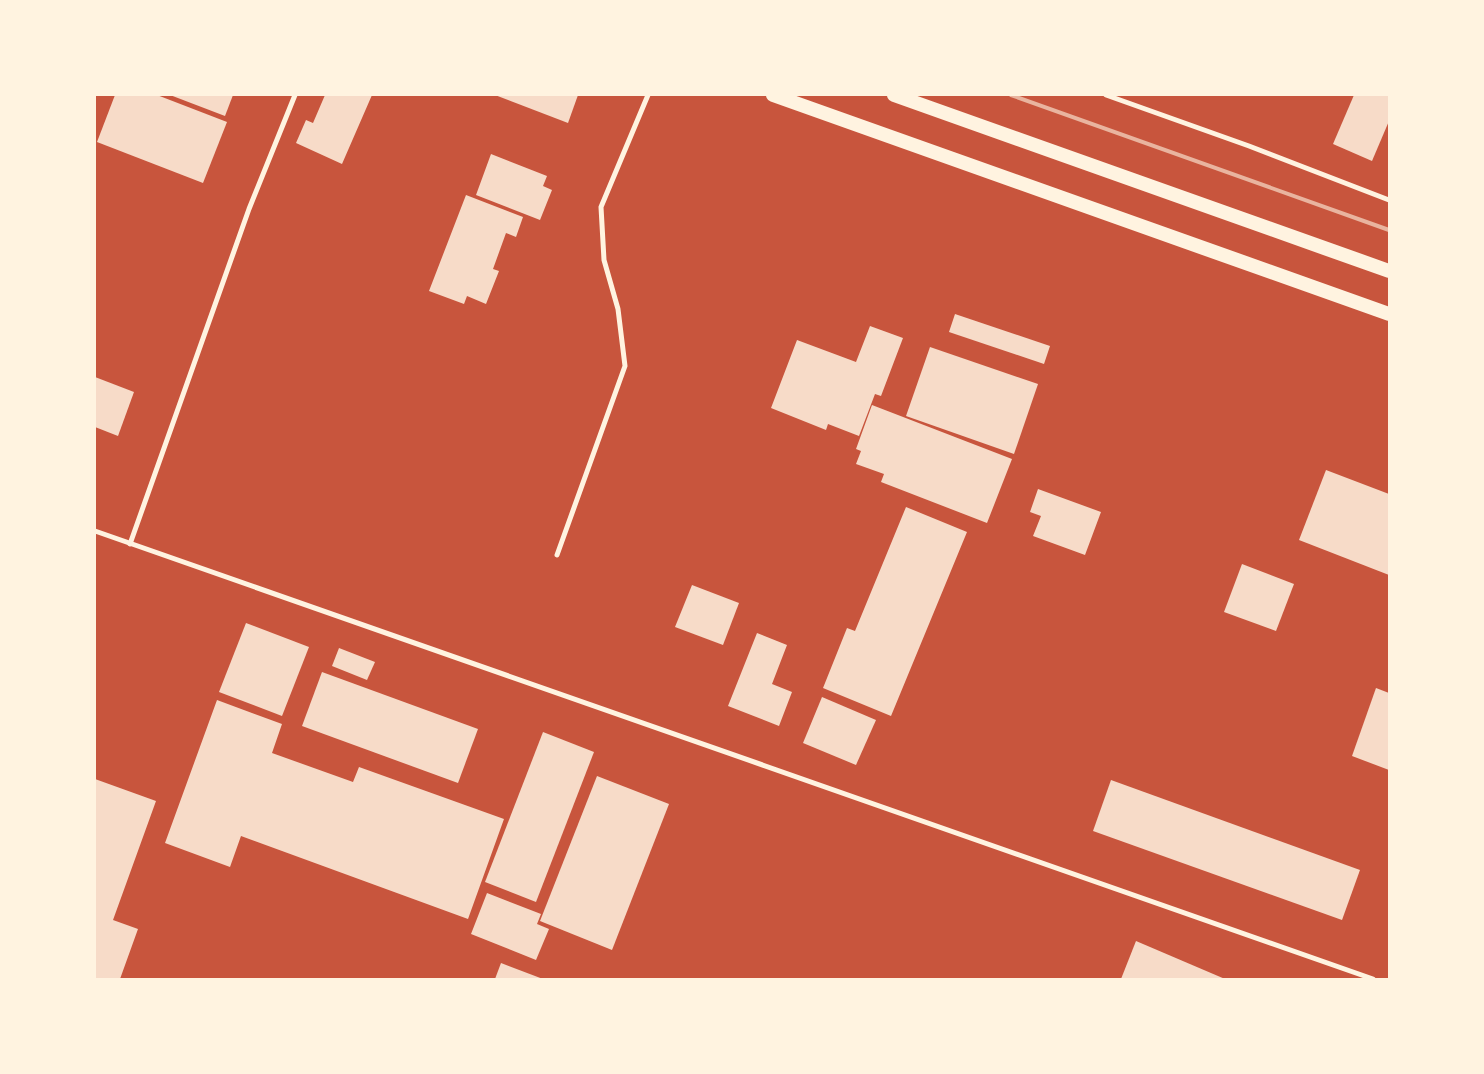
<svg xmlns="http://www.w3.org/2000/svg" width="1484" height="1074" viewBox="0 0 1484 1074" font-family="'Crimson Pro',serif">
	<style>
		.building { fill: #f7dbc8 }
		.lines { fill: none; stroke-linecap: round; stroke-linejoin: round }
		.minor { stroke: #fff3e0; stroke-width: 5 }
		.trunk { stroke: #fff3e0; stroke-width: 14 }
		.rail { stroke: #e9b49f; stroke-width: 4 }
	</style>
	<rect width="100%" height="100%" fill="#c8553d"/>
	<!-- building -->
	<g class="building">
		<path d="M115,95H157L227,122L203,183L97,142Z"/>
		<path d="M170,95H233L225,116Z"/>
		<path d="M325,95H372L342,164L296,143L306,120L313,123Z"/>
		<path d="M495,95H578L568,123Z"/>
		<path d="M1354,95H1389V121L1372,161L1333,144Z"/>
		<path d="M491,154L547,176L543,186L552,190L540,220L476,195Z"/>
		<path d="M466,195L523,217L516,237L506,233L493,269L499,271L486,304L467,296L464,304L429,291Z"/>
		<path d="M955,314L1050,346L1044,364L949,332Z"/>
		<path d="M870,326L903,338L881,396L875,394L859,436L828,424L826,430L771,408L797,340L856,362Z"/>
		<path d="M930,347L1038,384L1014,454L906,416Z"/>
		<path d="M95,377L134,392L118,436L95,427Z"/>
		<path d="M872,405L1012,459L987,523L881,482L884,474L856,464L861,451L856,449Z"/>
		<path d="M1326,470L1389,494V575L1299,540Z"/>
		<path d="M1038,489L1101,512L1085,555L1033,536L1041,516L1030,512Z"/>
		<path d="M906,507L967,532L891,716L823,688L847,628L855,631Z"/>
		<path d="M1242,564L1294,584L1276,631L1224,612Z"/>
		<path d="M692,585L739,603L723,645L675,627Z"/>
		<path d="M246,623L309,647L282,716L219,692Z"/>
		<path d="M757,633L787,645L772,684L792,692L779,726L728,706Z"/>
		<path d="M339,648L375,662L367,680L332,666Z"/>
		<path d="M322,672L478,729L458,783L302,726Z"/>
		<path d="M1376,688L1389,693V770L1352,756Z"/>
		<path d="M822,697L876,720L856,765L803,743Z"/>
		<path d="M217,700L282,724L272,753L353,782L359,767L504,819L468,919L241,836L230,867L165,843Z"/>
		<path d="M543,732L594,752L536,902L485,882Z"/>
		<path d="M597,776L669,804L612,950L540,921Z"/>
		<path d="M95,779L156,801L113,920L138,929L120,979H95Z"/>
		<path d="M1111,780L1360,870L1342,920L1093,831Z"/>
		<path d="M487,893L541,914L537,924L549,929L536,960L471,934Z"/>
		<path d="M1136,941L1225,979H1121Z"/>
		<path d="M501,963L543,979H495Z"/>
	</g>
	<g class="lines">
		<!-- minor -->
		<g class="minor">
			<path d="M1106,95L1249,146L1389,200"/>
			<path d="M95,531L1373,979"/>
			<path d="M130,544L249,209L295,95"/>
			<path d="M557,555L625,366L618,309L604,260L601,207L648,95"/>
		</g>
		<!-- trunk -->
		<g class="trunk">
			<path d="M773,95L1389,314"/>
			<path d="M894,95L1389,271"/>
		</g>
		<!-- rail -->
		<path class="rail" d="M1011,95L1389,230"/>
	</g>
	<!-- border -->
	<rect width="1484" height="1074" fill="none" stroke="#fff3e0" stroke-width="192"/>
</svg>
